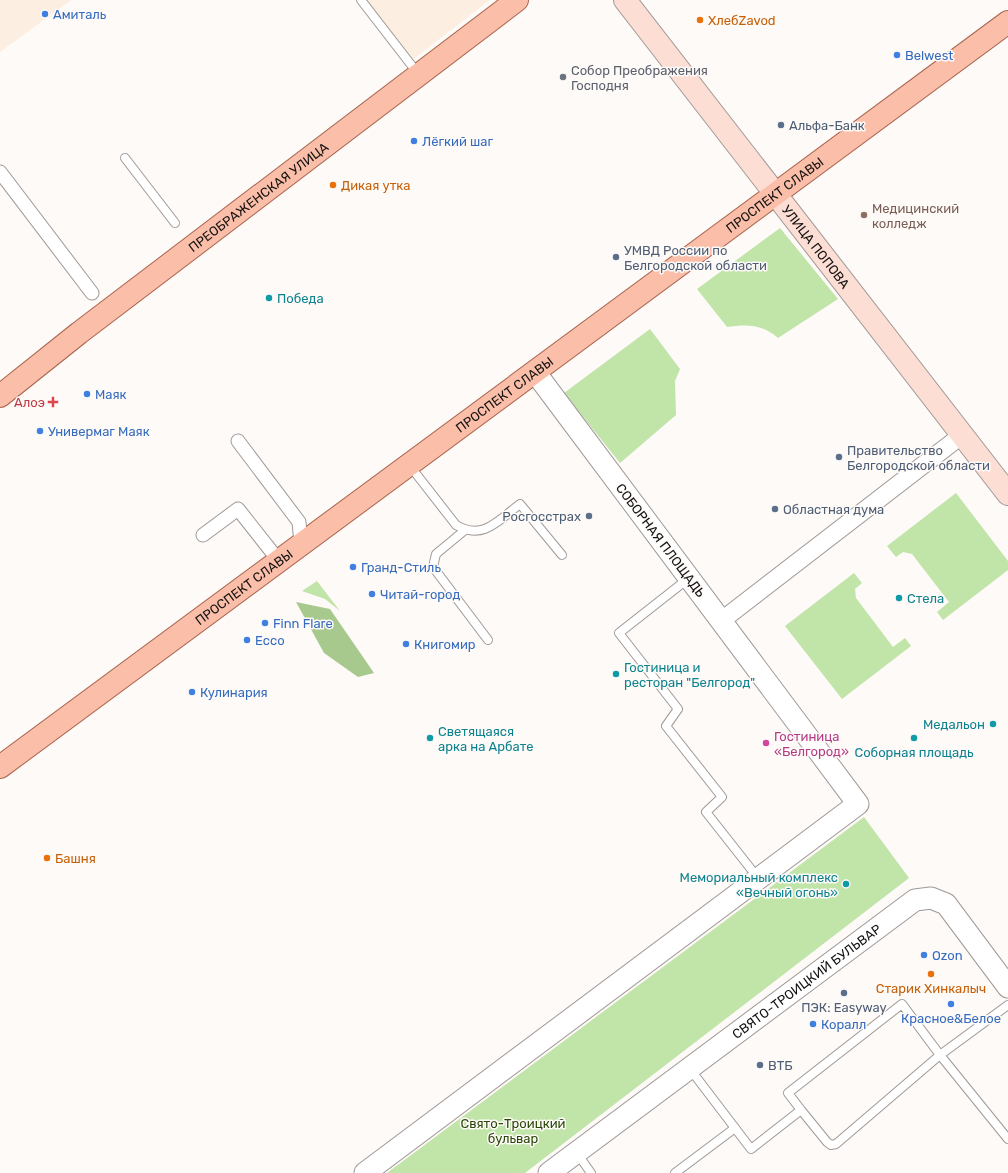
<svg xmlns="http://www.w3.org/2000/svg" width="1008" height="1173" viewBox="0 0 1008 1173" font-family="Rubik,sans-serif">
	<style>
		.commercial { fill: #fcefe1 }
		.green { fill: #c1e4a9 }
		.forest { fill: #a7c98e }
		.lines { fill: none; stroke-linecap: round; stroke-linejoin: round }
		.service-casing { stroke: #9f9996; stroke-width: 10 }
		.pedestrian-casing { stroke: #9f9996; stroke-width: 15 }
		.minor-casing { stroke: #9f9996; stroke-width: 19 }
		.tertiary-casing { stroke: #9f9996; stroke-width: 23 }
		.secondary-casing { stroke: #9f9996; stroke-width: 24 }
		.primary-casing { stroke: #a8654f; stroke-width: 24 }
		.service { stroke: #fff; stroke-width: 8 }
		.pedestrian { stroke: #fff; stroke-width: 13 }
		.minor { stroke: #fff; stroke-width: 17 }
		.tertiary { stroke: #fff; stroke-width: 21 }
		.secondary { stroke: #fdded4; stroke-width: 22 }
		.primary { stroke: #fbbea9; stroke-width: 22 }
		.shop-dot { fill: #3f7fe0; stroke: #fefaf8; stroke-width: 1.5 }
		.food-dot { fill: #e8710a; stroke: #fefaf8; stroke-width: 1.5 }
		.worship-dot { fill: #6b7280; stroke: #fefaf8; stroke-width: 1.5 }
		.service-dot { fill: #5c6f8a; stroke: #fefaf8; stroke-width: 1.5 }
		.education-dot { fill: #8d6e63; stroke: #fefaf8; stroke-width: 1.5 }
		.culture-dot { fill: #0f9aa8; stroke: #fefaf8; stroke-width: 1.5 }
		.health-dot { fill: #e0444e; stroke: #fefaf8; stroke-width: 1.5 }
		.hotel-dot { fill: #d1479c; stroke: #fefaf8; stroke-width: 1.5 }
		.labels { text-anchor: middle; stroke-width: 3; stroke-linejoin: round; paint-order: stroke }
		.shop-label { font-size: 13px; fill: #366cbe; stroke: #fefaf8; text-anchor: start }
		.food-label { font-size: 13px; fill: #c56008; stroke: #fefaf8; text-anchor: start }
		.worship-label { font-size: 13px; fill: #5b616d; stroke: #fefaf8; text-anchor: start }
		.service-label { font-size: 13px; fill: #4e5e75; stroke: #fefaf8; text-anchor: start }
		.street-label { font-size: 13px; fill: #141211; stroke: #fefaf8 }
		.education-label { font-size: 13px; fill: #785e54; stroke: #fefaf8; text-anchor: start }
		.culture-label { font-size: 13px; fill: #0d838f; stroke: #fefaf8; text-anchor: start }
		.health-label { font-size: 13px; fill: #be3a42; stroke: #fefaf8; text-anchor: end }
		.hotel-label { font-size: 13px; fill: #b23c85; stroke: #fefaf8; text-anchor: start }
		.park-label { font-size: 13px; fill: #284607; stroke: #fefaf8 }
	</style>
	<rect width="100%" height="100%" fill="#fefaf8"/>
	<!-- commercial -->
	<g class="commercial">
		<path d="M0,0H71L0,52Z"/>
		<path d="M364,0H490L412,60Z"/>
	</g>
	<!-- green -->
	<g class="green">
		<path d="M780,228L838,299L778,338C763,324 746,324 727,327L697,289Z"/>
		<path d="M650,329L680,369L675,381L676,415L620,463L564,393Z"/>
		<path d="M956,493L1008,561V570L943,620L937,612L949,602L912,554L903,552L896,557L887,546Z"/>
		<path d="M854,573L862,583L855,589L856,598L893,647L905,638L911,646L842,699L785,626Z"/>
		<path d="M317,581L340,611L325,599L302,591Z"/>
		<path d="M864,817L909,878L525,1173H387Z"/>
	</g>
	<!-- forest -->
	<path class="forest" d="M296,602L330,609L374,673L358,677L324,653Z"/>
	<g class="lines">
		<defs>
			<g id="service">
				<path d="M361,0L419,75"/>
				<path d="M125,158L175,223"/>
				<path d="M410,466L456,525C483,541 499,520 520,504L562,555"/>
				<path d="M465,530L436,554L433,567L488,640"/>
				<path d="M689,578L619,633L678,709L666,726L722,797L706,812L758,878"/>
				<path d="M1008,1005L940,1055L1008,1139"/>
				<path d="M690,1069L751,1149L801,1110L827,1142L831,1145L836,1144L940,1055L902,1004L788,1093L801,1110"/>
				<path d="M577,1153L591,1173"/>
				<path d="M675,1173L735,1128"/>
			</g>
			<g id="pedestrian">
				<path d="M0,172L92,293"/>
				<path d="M238,441L299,522L301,544"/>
				<path d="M203,535L238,509L279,561"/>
			</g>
			<path id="minor" d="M721,621L962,435"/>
			<g id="tertiary">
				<path d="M365,1173L858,804L535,372"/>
				<path id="s1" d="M549,1173L915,900L931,898L946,904L1008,987"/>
			</g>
			<g id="secondary">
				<path id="s2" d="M625,0L1008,494"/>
			</g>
			<g id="primary">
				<path id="s3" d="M0,396L79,333L517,0"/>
				<path id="s4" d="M0,767L1008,22"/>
			</g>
		</defs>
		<!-- service casing -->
		<use href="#service" class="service-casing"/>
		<!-- pedestrian casing -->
		<use href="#pedestrian" class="pedestrian-casing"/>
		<!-- minor casing -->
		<use href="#minor" class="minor-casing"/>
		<!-- tertiary casing -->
		<use href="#tertiary" class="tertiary-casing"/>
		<!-- secondary casing -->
		<use href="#secondary" class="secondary-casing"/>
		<!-- primary casing -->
		<use href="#primary" class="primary-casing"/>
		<!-- service -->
		<use href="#service" class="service"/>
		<!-- pedestrian -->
		<use href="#pedestrian" class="pedestrian"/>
		<!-- minor -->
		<use href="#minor" class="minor"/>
		<!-- tertiary -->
		<use href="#tertiary" class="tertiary"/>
		<!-- secondary -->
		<use href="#secondary" class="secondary"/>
		<!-- primary -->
		<use href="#primary" class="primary"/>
	</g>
	<!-- markers -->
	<g class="shop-dot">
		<circle cx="45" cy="14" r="4"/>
		<circle cx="897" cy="55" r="4"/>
		<circle cx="414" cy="141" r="4"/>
		<circle cx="87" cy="394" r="4"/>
		<circle cx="40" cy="431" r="4"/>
		<circle cx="353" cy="567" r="4"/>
		<circle cx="372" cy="594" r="4"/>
		<circle cx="265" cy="623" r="4"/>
		<circle cx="247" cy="640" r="4"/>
		<circle cx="406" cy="644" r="4"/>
		<circle cx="192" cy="692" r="4"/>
		<circle cx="924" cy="955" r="4"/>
		<circle cx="951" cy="1004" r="4"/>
		<circle cx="813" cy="1024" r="4"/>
	</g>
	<g class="food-dot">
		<circle cx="700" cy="20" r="4"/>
		<circle cx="333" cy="185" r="4"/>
		<circle cx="47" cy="858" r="4"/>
		<circle cx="931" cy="974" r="4"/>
	</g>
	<circle class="worship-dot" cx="563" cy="77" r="4"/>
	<g class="service-dot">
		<circle cx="781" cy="125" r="4"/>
		<circle cx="616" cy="257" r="4"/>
		<circle cx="839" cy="457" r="4"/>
		<circle cx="775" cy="509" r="4"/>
		<circle cx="589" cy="516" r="4"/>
		<circle cx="844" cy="993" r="4"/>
		<circle cx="760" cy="1065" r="4"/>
	</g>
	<circle class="education-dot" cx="864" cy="215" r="4"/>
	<g class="culture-dot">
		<circle cx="269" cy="298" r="4"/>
		<circle cx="899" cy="598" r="4"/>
		<circle cx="616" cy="674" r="4"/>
		<circle cx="993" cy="724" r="4"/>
		<circle cx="430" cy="738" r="4"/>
		<circle cx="914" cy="738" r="4"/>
		<circle cx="846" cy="884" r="4"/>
	</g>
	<path class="health-dot" d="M51 396h4v4h4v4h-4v4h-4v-4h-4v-4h4z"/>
	<circle class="hotel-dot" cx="766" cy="743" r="4"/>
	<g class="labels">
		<!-- shop labels -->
		<g class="shop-label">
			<text x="53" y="19">Амиталь</text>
			<text x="905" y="60">Belwest</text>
			<text x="422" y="146">Лёгкий шаг</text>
			<text x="95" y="399">Маяк</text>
			<text x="48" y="436">Универмаг Маяк</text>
			<text x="361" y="572">Гранд-Стиль</text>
			<text x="380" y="599">Читай-город</text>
			<text x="273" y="628">Finn Flare</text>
			<text x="255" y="645">Ecco</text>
			<text x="414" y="649">Книгомир</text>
			<text x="200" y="697">Кулинария</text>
			<text x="932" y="960">Ozon</text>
			<text x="951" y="1023" text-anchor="middle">Красное&amp;Белое</text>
			<text x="821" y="1029">Коралл</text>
		</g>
		<!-- food labels -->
		<g class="food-label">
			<text x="708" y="25">ХлебZavod</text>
			<text x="341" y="190">Дикая утка</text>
			<text x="55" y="863">Башня</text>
			<text x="931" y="993" text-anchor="middle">Старик Хинкалыч</text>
		</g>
		<!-- worship labels -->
		<g class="worship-label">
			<text x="571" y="75">Собор Преображения<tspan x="571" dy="15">Господня</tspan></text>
		</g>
		<!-- service labels -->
		<g class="service-label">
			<text x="789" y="130">Альфа-Банк</text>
			<text x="624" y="255">УМВД России по<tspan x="624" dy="15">Белгородской области</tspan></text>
			<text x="847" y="455">Правительство<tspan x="847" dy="15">Белгородской области</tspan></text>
			<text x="783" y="514">Областная дума</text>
			<text x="581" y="521" text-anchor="end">Росгосстрах</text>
			<text x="844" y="1012" text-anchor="middle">ПЭК: Easyway</text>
			<text x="768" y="1070">ВТБ</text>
		</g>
		<!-- street labels -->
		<g class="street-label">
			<text dy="5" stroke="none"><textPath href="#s4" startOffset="963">ПРОСПЕКТ СЛАВЫ</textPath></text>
			<text dy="5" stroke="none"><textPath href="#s3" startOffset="326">ПРЕОБРАЖЕНСКАЯ УЛИЦА</textPath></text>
			<text dy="5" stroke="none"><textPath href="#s2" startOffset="312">УЛИЦА ПОПОВА</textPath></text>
			<text dy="5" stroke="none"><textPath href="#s4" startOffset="627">ПРОСПЕКТ СЛАВЫ</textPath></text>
			<text transform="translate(661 540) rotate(53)" y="5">СОБОРНАЯ ПЛОЩАДЬ</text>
			<text dy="5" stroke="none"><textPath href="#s4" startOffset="303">ПРОСПЕКТ СЛАВЫ</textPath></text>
			<text dy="5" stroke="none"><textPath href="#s1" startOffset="321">СВЯТО-ТРОИЦКИЙ БУЛЬВАР</textPath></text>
		</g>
		<!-- education labels -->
		<g class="education-label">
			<text x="872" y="213">Медицинский<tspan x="872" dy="15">колледж</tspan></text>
		</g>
		<!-- culture labels -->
		<g class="culture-label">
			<text x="277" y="303">Победа</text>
			<text x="907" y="603">Стела</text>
			<text x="624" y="672">Гостиница и<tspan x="624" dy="15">ресторан "Белгород"</tspan></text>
			<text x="985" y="729" text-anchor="end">Медальон</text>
			<text x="438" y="736">Светящаяся<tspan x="438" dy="15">арка на Арбате</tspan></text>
			<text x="914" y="757" text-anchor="middle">Соборная площадь</text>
			<text x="838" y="882" text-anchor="end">Мемориальный комплекс<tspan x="838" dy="15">«Вечный огонь»</tspan></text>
		</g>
		<!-- health labels -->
		<g class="health-label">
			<text x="45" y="407">Алоэ</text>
		</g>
		<!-- hotel labels -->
		<g class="hotel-label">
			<text x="774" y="741">Гостиница<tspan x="774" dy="15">«Белгород»</tspan></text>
		</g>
		<!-- park labels -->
		<g class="park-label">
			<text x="513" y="1128">Свято-Троицкий<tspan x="513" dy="15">бульвар</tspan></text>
		</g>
	</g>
</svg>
